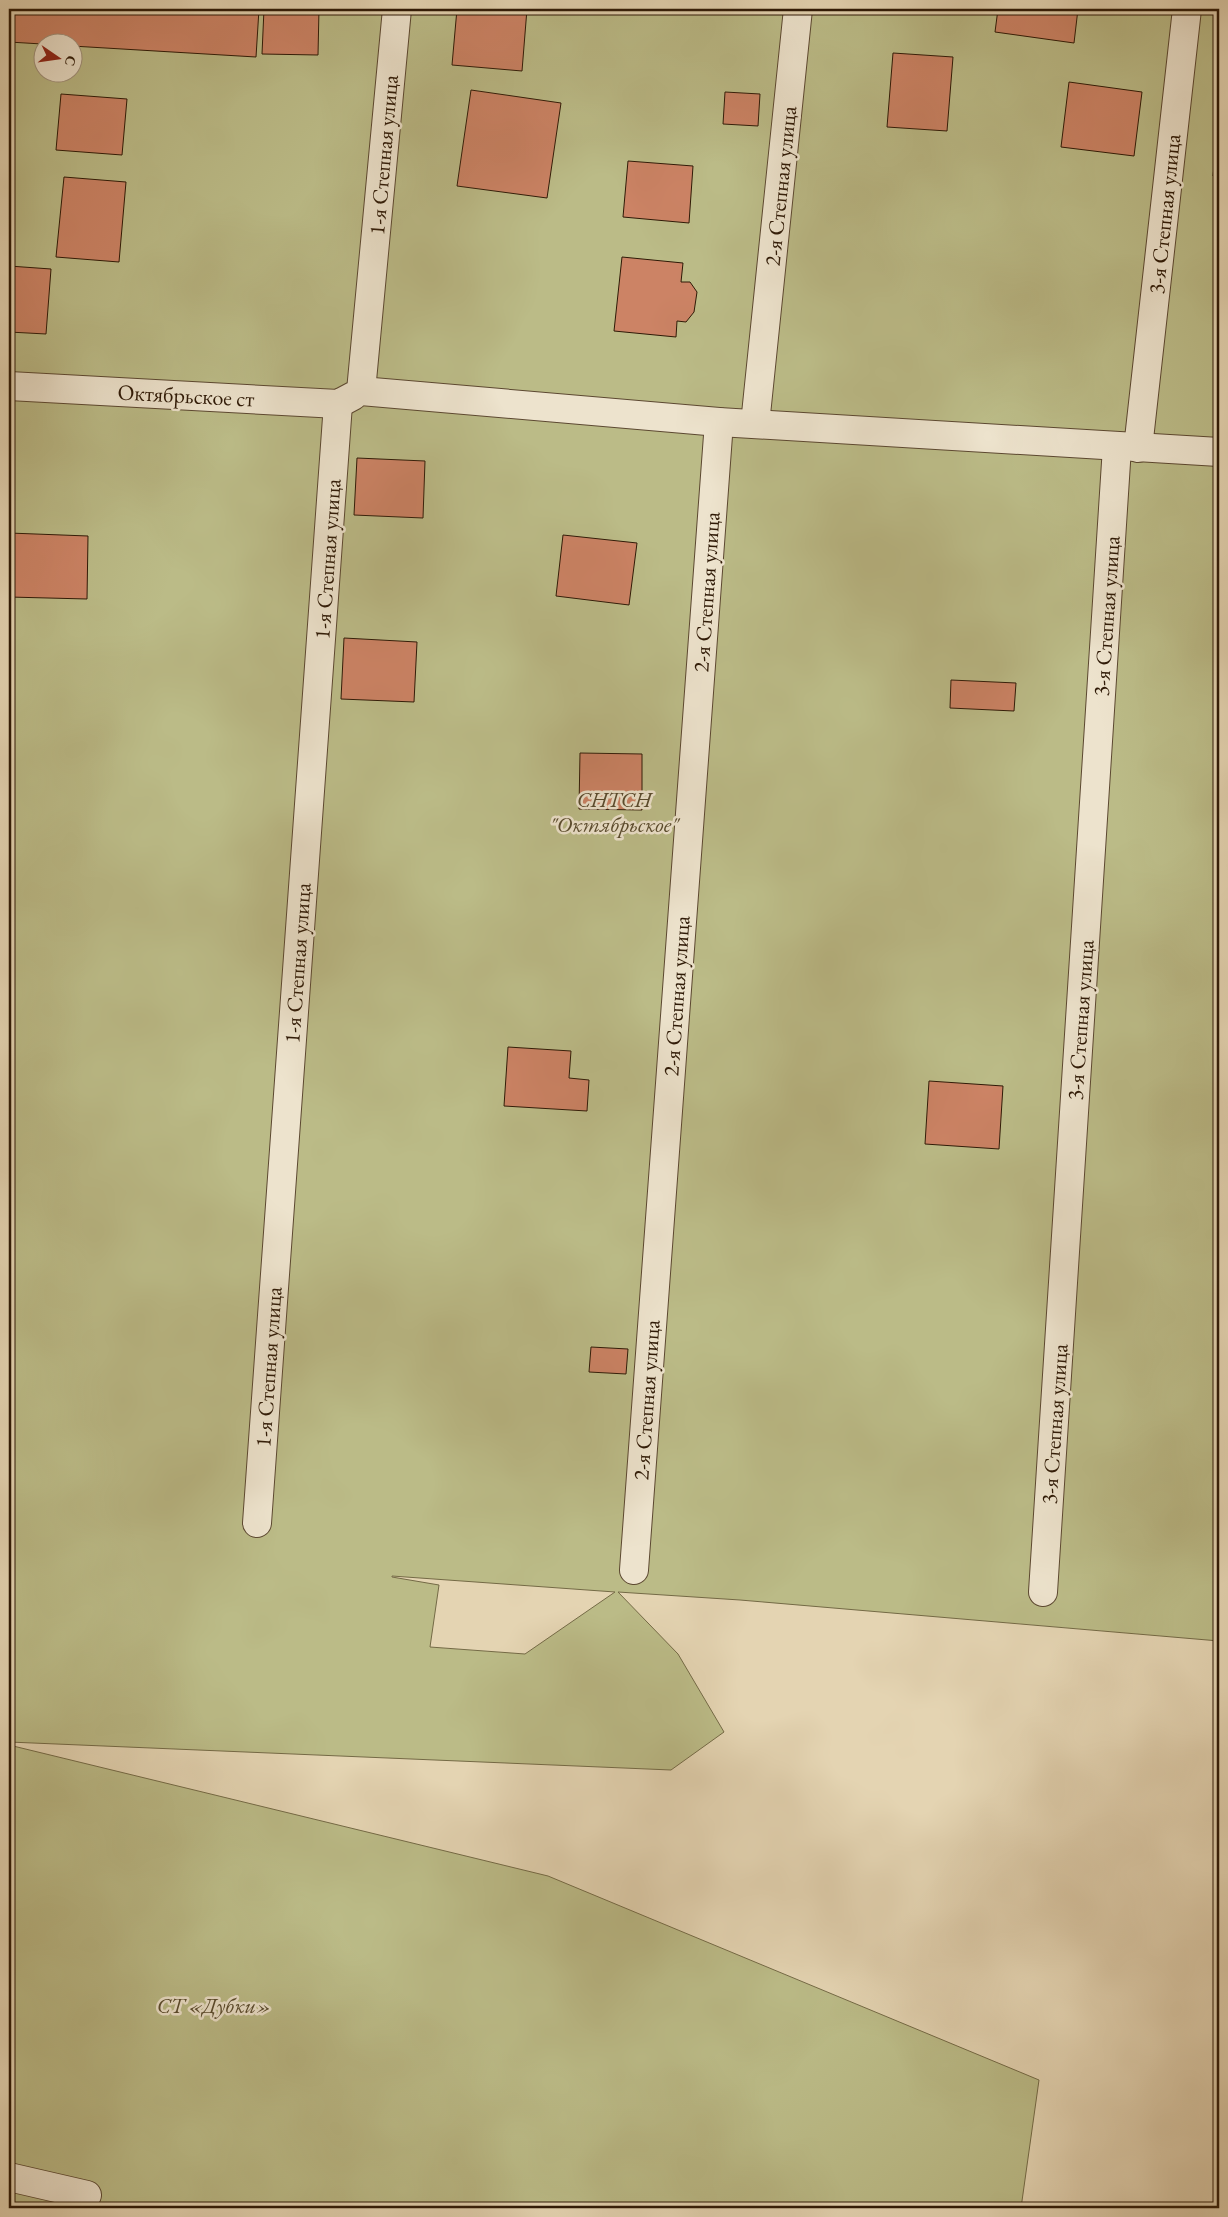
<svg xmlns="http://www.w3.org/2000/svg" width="1228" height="2217" viewBox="0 0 1228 2217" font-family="'EB Garamond',serif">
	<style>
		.green { fill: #bbbb87; stroke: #746a46; fill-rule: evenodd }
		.building { fill: #cc8365; stroke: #2e1906 }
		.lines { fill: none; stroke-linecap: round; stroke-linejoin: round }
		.minor-casing { stroke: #5c4831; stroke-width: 30 }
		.minor { stroke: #ede3cd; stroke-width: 28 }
		.labels { text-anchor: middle; stroke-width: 5; stroke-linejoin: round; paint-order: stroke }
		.street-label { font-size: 22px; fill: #2e1906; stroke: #ede3cd }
		.park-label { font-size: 22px; font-style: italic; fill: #584a2d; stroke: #ede3cd }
	</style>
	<rect width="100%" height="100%" fill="#e4d4b2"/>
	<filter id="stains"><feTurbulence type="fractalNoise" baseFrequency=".004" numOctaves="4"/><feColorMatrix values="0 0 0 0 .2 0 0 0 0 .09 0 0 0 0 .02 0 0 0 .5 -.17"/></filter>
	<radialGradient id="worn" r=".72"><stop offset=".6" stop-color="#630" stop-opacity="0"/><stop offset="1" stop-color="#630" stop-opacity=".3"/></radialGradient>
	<!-- green -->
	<g class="green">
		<path d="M9,9H1219V1641L740,1600L618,1592L678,1654L724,1732L671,1770L9,1742ZM42,42H72V72H42ZM392,1577V1576L615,1592L525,1654L430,1647L439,1585Z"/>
		<path d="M9,1745L548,1876L1039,2080L1021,2208H9Z"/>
	</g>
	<!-- building -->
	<g class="building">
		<path d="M9,9H259L256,57L72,46V42H42V44L9,42Z"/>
		<path d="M264,9H319L318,55L262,54Z"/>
		<path d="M457,9H527L522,71L452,65Z"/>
		<path d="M998,9H1078L1074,43L995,32Z"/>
		<path d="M893,53L953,57L947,131L887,127Z"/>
		<path d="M1069,82L1142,92L1134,156L1061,147Z"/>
		<path d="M471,90L561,103L547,198L457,186Z"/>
		<path d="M725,92L760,94L758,126L723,124Z"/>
		<path d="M61,94L127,99L122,155L56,150Z"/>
		<path d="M1219,118V177L1213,176Z"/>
		<path d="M628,161L693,166L689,223L623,217Z"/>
		<path d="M64,177L126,182L119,262L56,257Z"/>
		<path d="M622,257L683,263L681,282H690L697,292L694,312L686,322L677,321L676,337L614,331Z"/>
		<path d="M9,266L51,269L46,334L9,332Z"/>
		<path d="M357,458L425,461L423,518L354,515Z"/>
		<path d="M9,533L88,536L87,599L9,597Z"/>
		<path d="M563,535L637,543L629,605L556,596Z"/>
		<path d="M344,638L417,642L414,702L341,699Z"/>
		<path d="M951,680L1016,683L1014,711L950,708Z"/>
		<path d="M580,753L642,754V810L579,809Z"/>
		<path d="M508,1047L571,1051L569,1078L589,1080L587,1111L504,1106Z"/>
		<path d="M929,1081L1003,1086L999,1149L925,1144Z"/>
		<path d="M591,1347L628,1349L626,1374L589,1372Z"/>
	</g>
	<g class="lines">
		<defs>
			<g id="minor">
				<path d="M9,386L338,404L353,396"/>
				<path d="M361,391L719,422L1219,452"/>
				<path d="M361,391L397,9"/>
				<path d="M755,424L798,9"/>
				<path d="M1138,448L1187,9"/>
				<path d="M257,1523L338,404"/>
				<path d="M634,1570L719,422"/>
				<path d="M1043,1592L1117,447"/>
				<path d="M9,2177L87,2195"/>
			</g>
		</defs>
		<!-- minor casing -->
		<use href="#minor" class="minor-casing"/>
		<!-- minor -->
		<use href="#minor" class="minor"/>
	</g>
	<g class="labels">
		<!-- street labels -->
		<g class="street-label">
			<text transform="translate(383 155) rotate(-85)" y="8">1-я Степная улица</text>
			<text transform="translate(780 186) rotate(-84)" y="8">2-я Степная улица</text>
			<text transform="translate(1164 214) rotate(-84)" y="8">3-я Степная улица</text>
			<text transform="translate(186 395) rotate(3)" y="8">Октябрьское ст</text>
			<text transform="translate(327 559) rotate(-86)" y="8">1-я Степная улица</text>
			<text transform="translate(706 592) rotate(-86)" y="8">2-я Степная улица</text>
			<text transform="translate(1106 616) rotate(-86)" y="8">3-я Степная улица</text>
			<text transform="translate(297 963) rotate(-86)" y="8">1-я Степная улица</text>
			<text transform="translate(676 996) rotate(-86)" y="8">2-я Степная улица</text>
			<text transform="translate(1080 1020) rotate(-86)" y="8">3-я Степная улица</text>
			<text transform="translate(268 1367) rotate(-86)" y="8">1-я Степная улица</text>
			<text transform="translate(646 1400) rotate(-86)" y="8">2-я Степная улица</text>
			<text transform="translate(1054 1424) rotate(-86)" y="8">3-я Степная улица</text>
		</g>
		<!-- park labels -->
		<g class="park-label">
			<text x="614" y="807">СНТСН<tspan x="614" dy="25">"Октябрьское"</tspan></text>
			<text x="214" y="2013">СТ «Дубки»</text>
		</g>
	</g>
	<!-- margin -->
	<rect width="1228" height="2217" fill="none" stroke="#e4d4b2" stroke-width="30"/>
	<rect x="10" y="10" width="1208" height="2197" fill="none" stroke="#2e1906" stroke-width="2.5"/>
	<rect x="15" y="15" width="1198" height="2187" fill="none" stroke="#2e1906"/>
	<!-- north arrow -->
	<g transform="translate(58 58) rotate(103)"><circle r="24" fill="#ede3cd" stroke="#a1927d"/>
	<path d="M0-4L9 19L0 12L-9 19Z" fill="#8f2418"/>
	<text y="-8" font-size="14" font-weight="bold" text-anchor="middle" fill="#2e1906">С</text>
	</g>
	<rect width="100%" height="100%" filter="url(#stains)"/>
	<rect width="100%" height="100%" fill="url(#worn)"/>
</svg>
